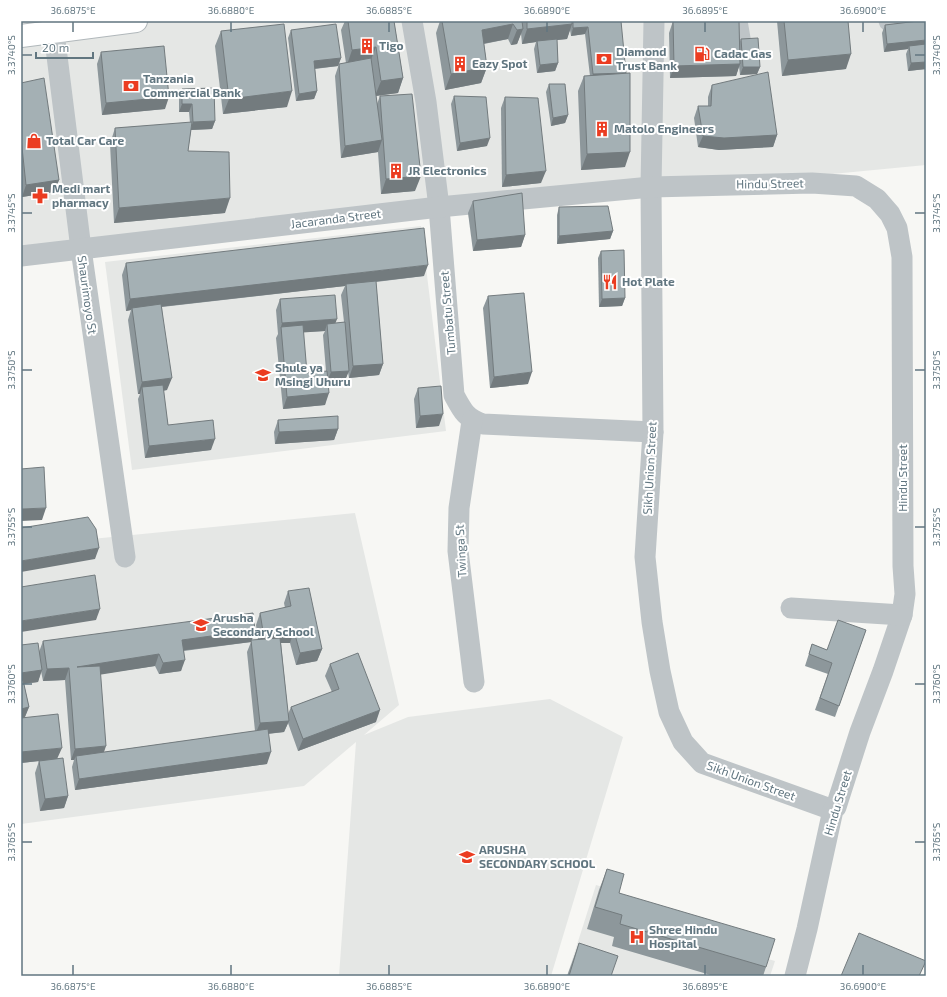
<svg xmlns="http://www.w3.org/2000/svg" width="947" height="997" viewBox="0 0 947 997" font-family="'Exo 2',sans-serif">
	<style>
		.built { fill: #e5e7e5 }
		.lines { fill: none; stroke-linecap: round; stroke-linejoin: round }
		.major-casing { stroke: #b1b8bb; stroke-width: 24 }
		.minor { stroke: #bec4c7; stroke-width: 21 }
		.major { stroke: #fff; stroke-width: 22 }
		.wall { fill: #8d979b; fill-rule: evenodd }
		.shaded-wall { fill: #737b7e }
		.building { fill: #a4b0b4; stroke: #737b7e }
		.ticks { fill: none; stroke: #617680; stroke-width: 1.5 }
		.labels { text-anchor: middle; stroke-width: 4; stroke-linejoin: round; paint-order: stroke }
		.poi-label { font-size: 12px; font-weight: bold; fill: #617680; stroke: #fff; text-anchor: start }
		.street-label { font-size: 12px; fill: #617680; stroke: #fff }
		.neatline { fill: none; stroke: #617680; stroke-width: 1.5 }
		.ticks-label { font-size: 10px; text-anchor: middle; fill: #617680 }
	</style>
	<rect width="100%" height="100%" fill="#f7f7f4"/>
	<!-- built -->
	<g class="built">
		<path d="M21,21H926V165L21,252Z"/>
		<path d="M421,226L446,431L132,470L105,262Z"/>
		<path d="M355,513L399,705L364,735L408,717L550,699L623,737L551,976H339L356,742L304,786L21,824V546Z"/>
		<path d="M596,885L620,892L613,913L775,961L770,976H567Z"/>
	</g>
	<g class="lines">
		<defs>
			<path id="major" d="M21,36L136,21"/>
		</defs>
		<!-- major casing -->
		<use href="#major" class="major-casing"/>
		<!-- minor -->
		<g class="minor">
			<path d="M412,21L426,102L439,207L454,395C462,410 466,419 483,424L653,432"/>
			<path d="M654,21L651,187L653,432L645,557L652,622L660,671L669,712L683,742L702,763L833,810"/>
			<path d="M737,21L741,44"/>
			<path d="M889,21L898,27L926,25"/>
			<path d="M54,32L81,249L125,557"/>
			<path d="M21,256L439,207L651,187L812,183L856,186L877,199L890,214L897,228L902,257L903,566L905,594L902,615L883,671L860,732L836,807L833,810L807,929L795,976"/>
			<path d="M472,421L459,508L458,551L474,682"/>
			<path d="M791,608L902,615"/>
		</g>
		<!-- major -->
		<use href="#major" class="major"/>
	</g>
	<!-- wall -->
	<g class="wall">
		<path d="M345,21H394L403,78L398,93L376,96L377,104L380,96L415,191L381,194L378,152L341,158L335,76L339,64L346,63L341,30Z"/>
		<path d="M440,21H621L625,167L581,170L578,91L584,76H590L585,34L571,36L570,30L567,39L557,40L558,63L555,71L537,73L534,49L536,42L522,44L521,33L517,44L511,45L508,39L484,44L487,67L481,83L445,90L436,33Z"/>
		<path d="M673,21L739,44L741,39L760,67L757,74L740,75L739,66L736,76L670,78L669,33Z"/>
		<path d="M777,21H848L846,69L782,76Z"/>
		<path d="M918,21L926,69L908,71L906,54L908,49L884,52L882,33L885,25Z"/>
		<path d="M291,30L341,58L338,66L315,69L317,91L314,99L296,101L288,38Z"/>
		<path d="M221,31L287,107L223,114L215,46Z"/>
		<path d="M101,52L165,109L102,115L97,64Z"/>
		<path d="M21,83L59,180L54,192L22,197L21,189Z"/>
		<path d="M549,84L568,115L565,123L551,126L546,92Z"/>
		<path d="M712,85L777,135L773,147L719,150L698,147L694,118L698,106H708V97Z"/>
		<path d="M182,89L215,121L212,129L191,130L188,151L225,213L114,223L110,144L115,128L190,123L189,112H179V97Z"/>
		<path d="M454,96L487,146L457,151L451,104Z"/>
		<path d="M505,97L541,183L502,187L501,108Z"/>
		<path d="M473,201L525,235L521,247L473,251L468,213Z"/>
		<path d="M559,207L613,231L610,239L557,244V215Z"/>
		<path d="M601,251L625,298L622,306L599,307L598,258Z"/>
		<path d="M126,263L424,276L376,282L383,364L379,375L349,378L348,372L344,383L328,384L325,405L283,409L276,338L278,334L276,310L280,299L335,323L344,322L341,295L345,286L162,307L167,390L163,391L168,425L211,450L145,458L138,399L140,394H138L128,320L131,310L126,311L122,275ZM325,331L323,335L326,371L307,373L303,332Z"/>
		<path d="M488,296L528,384L490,388L483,308Z"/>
		<path d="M418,388L439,426L416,428L414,399Z"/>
		<path d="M278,420L338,429L334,440L275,444L274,432Z"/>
		<path d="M288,591L322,649L317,661L296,665L290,643H281L288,714L291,707L332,692L325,676L330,664L376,722L298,751L288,723L284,732L268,734L267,764L75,790L72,767L74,760H71L65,680L43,681L41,671L38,682L24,684L29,707L25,717L58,759L68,796L64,808L40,811L35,773L39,761L21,763V645L39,652L43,641L255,630L252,640H258L256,625L260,613L285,608L284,603ZM251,642L247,652L255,731L104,752L100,674L155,666L159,674L181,671L184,651Z"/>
		<path d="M866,630L835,717L815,710L828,674L805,666L812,644L827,650Z"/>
		<path d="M607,869L619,893L766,967L763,976H714L612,946L614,937L587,929L599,890Z"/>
		<path d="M579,943L611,976H567Z"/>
	</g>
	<!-- shaded-wall -->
	<g class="shaded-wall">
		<path d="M513,24L508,39L476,45L482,30Z"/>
		<path d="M572,24L567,39L537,42V41L536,42L522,44L527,29Z"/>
		<path d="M588,27L585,34L571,36L573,28Z"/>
		<path d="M523,29L517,44L511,45L517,30Z"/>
		<path d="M926,40V47L909,46L908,49L884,52L887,44Z"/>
		<path d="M376,47L370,62L347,65L352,50Z"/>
		<path d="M851,54L846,69L782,76L788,60Z"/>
		<path d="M341,58L338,66L311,69L314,61Z"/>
		<path d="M926,62V69L908,71L911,63Z"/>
		<path d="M558,63L555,71L537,73L540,65Z"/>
		<path d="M740,64L736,76L670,78L674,66Z"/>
		<path d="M487,67L481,83L445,90L451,74Z"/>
		<path d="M743,67H760L757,74L740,75Z"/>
		<path d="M626,73L590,82L593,74Z"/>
		<path d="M403,78L398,93L375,96L381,81Z"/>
		<path d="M292,91L287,107L223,114L229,99Z"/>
		<path d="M317,91L314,99L296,101L299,94Z"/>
		<path d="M169,97L165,109L102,115L106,103Z"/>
		<path d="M182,104H192L189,112H179Z"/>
		<path d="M568,115L565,123L551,126L553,118Z"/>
		<path d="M215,121L212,129L190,130L193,122Z"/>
		<path d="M777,135L773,147L719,150L698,147L703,136Z"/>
		<path d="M490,138L487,146L457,151L460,143Z"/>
		<path d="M382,140L378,152L341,158L345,146Z"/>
		<path d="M630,152L625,167L581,170L587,154Z"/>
		<path d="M546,171L541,183L502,187L506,175Z"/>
		<path d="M421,176L415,191L381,194L386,179Z"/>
		<path d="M59,180L54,192L22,197L26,185Z"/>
		<path d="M230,198L225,213L114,223L119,208Z"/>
		<path d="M613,231L610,239L557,244L559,236Z"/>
		<path d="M525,235L521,247L473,251L477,240Z"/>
		<path d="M428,265L424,276L346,285V284L345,286L132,310V308L131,310L126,311L130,299Z"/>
		<path d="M625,298L622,306L599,307L602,299Z"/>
		<path d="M337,319L333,330L327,324L325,331L281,334V327L282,323Z"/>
		<path d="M383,364L379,375L349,378L353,366Z"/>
		<path d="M349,371L344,383L326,384L331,372Z"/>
		<path d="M532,372L528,384L490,388L494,377Z"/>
		<path d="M172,378L167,390L143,393L142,387L140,394H138L142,382Z"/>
		<path d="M329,393L325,405L283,409L287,397Z"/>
		<path d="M443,414L439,426L416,428L420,416Z"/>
		<path d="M338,429L334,440L275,444L279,432Z"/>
		<path d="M215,439L211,450L145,458L149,446Z"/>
		<path d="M46,508L42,520L21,521V509Z"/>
		<path d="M99,548L95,559L21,572V561Z"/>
		<path d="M100,609L96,620L21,632V621Z"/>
		<path d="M255,630L251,642L178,651L182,640Z"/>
		<path d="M263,631H294L290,643H259Z"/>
		<path d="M322,649L317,661L296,665L300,653Z"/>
		<path d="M159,654L155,666L73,679L77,667Z"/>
		<path d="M185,660L181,671L159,674L163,663Z"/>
		<path d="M69,668L65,680L43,681L47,669Z"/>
		<path d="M42,670L38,682L21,684V673Z"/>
		<path d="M29,707L24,719H21V709Z"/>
		<path d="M380,710L376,722L298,751L303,739Z"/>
		<path d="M289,721L284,732L255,735L260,723Z"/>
		<path d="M106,746L102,758L76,756L74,760H71L75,749Z"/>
		<path d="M62,748L57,759L21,763V752Z"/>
		<path d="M271,752L267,764L75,790L79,779Z"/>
		<path d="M68,796L64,808L40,811L45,799Z"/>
	</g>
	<!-- building -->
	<g class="building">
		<path d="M348,21H394L403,78L381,81L376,47L352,50Z"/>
		<path d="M442,21H522L523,29L517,30L513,24L482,30L487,67L451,74Z"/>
		<path d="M527,21H572V24L527,29Z"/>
		<path d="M573,21H621L626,73L593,74L588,27L573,28Z"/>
		<path d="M673,21H739L740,64L674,66Z"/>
		<path d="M784,21H848L851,54L788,60Z"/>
		<path d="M918,21H926V40L887,44L885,25Z"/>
		<path d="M284,24L292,91L229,99L221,31Z"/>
		<path d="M336,24L341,58L314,61L317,91L299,94L291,30Z"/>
		<path d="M758,38L760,67H743L741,39Z"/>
		<path d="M557,39L558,63L540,65L537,41Z"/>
		<path d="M926,44V62L911,63L909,46Z"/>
		<path d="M164,46L169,97L106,103L101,52Z"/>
		<path d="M371,58L382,140L345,146L339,64Z"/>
		<path d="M768,72L777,135L724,138L703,136L698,106H711L712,85Z"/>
		<path d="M630,73V152L587,154L584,76Z"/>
		<path d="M44,78L59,180L26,185L21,138V83Z"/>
		<path d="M549,84H565L568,115L553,118Z"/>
		<path d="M214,88L215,121L193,122L192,104H182V89Z"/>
		<path d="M412,94L421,176L386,179L380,96Z"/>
		<path d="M454,96L486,97L490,138L460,143Z"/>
		<path d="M505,97L538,98L546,171L506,175Z"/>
		<path d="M192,122L188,151L229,152L230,198L119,208L115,128Z"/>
		<path d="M522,193L525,235L477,240L473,201Z"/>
		<path d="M608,206L613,231L559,236V207Z"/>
		<path d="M424,228L428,265L130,299L126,263Z"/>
		<path d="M624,250L625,298L602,299L601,251Z"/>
		<path d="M376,281L383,364L353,366L346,284Z"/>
		<path d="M524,293L532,372L494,377L488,296Z"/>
		<path d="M335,295L337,319L282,323L280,299Z"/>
		<path d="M161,304L172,378L142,382L132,308Z"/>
		<path d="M345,322L349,371L331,372L327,324Z"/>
		<path d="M303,325L307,373L327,371L329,393L287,397L281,327Z"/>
		<path d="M163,385L168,425L213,420L215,439L149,446L142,387Z"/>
		<path d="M441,386L443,414L420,416L418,388Z"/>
		<path d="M338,416V429L279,432L278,420Z"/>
		<path d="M44,467L46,508L21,509V469Z"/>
		<path d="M88,517L96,529L99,548L21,561V528Z"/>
		<path d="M95,575L100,609L21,621V587Z"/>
		<path d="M309,588L322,649L300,653L294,631H263L260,613L291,606L288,591Z"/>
		<path d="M253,613L255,630L182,640L185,660L163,663L159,654L77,667L100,666L106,746L75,749L69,668L47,669L43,641Z"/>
		<path d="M838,620L866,630L839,706L820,698L832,663L809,654L812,644L827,650Z"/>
		<path d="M280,638L289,721L260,723L251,640Z"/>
		<path d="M38,643L42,670L21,673V645Z"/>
		<path d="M358,653L380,710L303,739L291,707L339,689L330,664Z"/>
		<path d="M23,680L29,707L21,709V681Z"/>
		<path d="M58,714L62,748L21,752V718Z"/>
		<path d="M268,729L271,752L79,779L76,756Z"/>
		<path d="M63,758L68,796L45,799L39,761Z"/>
		<path d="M607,869L624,874L619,893L775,939L766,967L620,924L622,915L595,907Z"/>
		<path d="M859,933L926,961L919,976H841Z"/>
		<path d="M579,943L618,956L611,976H569Z"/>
	</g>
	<!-- ticks -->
	<path class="ticks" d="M73,22V32M231,22V32M389,22V32M547,22V32M705,22V32M863,22V32M22,55H32M915,55H925M22,213H32M915,213H925M22,370H32M915,370H925M22,527H32M915,527H925M22,684H32M915,684H925M22,842H32M915,842H925M73,965V975M231,965V975M389,965V975M547,965V975M705,965V975M863,965V975"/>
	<!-- icons -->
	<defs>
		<symbol id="building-bare" viewBox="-9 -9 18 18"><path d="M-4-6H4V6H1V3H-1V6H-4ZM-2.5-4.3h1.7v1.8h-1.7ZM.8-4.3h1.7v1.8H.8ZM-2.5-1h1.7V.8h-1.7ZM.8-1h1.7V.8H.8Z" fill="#eb3c21" stroke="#fff" stroke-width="2.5" paint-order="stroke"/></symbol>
		<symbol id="fuel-bare" viewBox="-9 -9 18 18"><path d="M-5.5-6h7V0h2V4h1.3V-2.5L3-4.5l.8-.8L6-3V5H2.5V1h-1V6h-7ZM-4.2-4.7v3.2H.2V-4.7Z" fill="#eb3c21" stroke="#fff" stroke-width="2.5" paint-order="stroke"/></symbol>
		<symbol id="bank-bare" viewBox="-9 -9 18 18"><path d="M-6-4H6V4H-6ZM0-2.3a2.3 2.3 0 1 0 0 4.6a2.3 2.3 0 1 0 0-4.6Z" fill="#eb3c21" stroke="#fff" stroke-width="2.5" paint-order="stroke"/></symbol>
		<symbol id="shop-bare" viewBox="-9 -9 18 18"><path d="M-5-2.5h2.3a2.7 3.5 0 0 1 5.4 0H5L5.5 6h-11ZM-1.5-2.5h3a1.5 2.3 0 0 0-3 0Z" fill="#eb3c21" stroke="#fff" stroke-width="2.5" paint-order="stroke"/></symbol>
		<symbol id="pharmacy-bare" viewBox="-9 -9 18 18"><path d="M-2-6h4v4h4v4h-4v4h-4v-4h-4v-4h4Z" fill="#eb3c21" stroke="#fff" stroke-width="2.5" paint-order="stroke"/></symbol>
		<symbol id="restaurant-bare" viewBox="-9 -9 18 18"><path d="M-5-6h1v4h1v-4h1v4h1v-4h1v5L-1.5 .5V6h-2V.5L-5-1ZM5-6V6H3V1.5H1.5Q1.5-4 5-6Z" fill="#eb3c21" stroke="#fff" stroke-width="2.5" paint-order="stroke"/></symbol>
		<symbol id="school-bare" viewBox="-9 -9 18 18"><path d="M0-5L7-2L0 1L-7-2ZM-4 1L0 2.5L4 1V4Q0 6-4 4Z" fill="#eb3c21" stroke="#fff" stroke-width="2.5" paint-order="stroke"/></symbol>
		<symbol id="hospital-bare" viewBox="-9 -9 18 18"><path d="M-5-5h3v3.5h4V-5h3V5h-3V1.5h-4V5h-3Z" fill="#eb3c21" stroke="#fff" stroke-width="2.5" paint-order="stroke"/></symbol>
	</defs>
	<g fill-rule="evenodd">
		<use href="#building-bare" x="356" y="35" width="22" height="22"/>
		<use href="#fuel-bare" x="691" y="43" width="22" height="22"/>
		<use href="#bank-bare" x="593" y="48" width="22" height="22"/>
		<use href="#building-bare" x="449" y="53" width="22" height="22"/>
		<use href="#bank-bare" x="120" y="75" width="22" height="22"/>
		<use href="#building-bare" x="591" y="118" width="22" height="22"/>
		<use href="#shop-bare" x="23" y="130" width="22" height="22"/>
		<use href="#building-bare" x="385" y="160" width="22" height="22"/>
		<use href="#pharmacy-bare" x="29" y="185" width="22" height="22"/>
		<use href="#restaurant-bare" x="599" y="271" width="22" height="22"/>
		<use href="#school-bare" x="252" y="364" width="22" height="22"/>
		<use href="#school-bare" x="190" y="614" width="22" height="22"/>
		<use href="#school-bare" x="456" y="846" width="22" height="22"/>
		<use href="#hospital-bare" x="626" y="926" width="22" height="22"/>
	</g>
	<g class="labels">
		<!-- poi labels -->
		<g class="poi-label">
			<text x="379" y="50">Tigo</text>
			<text x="616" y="56">Diamond<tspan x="616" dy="14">Trust Bank</tspan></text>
			<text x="714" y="58">Cadac Gas</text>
			<text x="472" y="68">Eazy Spot</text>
			<text x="143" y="83">Tanzania<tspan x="143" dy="14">Commercial Bank</tspan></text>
			<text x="614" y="133">Matolo Engineers</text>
			<text x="46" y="145">Total Car Care</text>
			<text x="408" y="175">JR Electronics</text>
			<text x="52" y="193">Medi mart<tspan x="52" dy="14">pharmacy</tspan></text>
			<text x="622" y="286">Hot Plate</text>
			<text x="275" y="372">Shule ya<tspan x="275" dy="14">Msingi Uhuru</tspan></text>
			<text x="213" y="622">Arusha<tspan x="213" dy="14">Secondary School</tspan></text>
			<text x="479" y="854">ARUSHA<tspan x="479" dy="14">SECONDARY SCHOOL</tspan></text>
			<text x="649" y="934">Shree Hindu<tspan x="649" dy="14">Hospital</tspan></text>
		</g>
		<!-- street labels -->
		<g class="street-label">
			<text transform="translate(770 184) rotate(-1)" y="4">Hindu Street</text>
			<text transform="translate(336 219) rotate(-7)" y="4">Jacaranda Street</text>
			<text transform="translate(87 295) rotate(82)" y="4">Shaurimoyo St</text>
			<text transform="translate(448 313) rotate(-95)" y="4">Tumbatu Street</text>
			<text transform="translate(650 468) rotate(-87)" y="4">Sikh Union Street</text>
			<text transform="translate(903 478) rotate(-90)" y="4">Hindu Street</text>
			<text transform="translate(461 551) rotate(-93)" y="4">Twinga St</text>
			<text transform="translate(751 781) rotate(20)" y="4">Sikh Union Street</text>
			<text transform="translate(838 803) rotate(-73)" y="4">Hindu Street</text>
		</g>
	</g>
	<!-- border -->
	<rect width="947" height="997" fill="none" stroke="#ffffff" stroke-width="44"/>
	<!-- scale -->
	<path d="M36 52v6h57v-6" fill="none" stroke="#617680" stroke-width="2"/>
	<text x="42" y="52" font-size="12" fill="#617680" stroke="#ffffff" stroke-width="3" paint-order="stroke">20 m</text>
	<rect x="22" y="22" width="903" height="953" class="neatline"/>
	<g class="ticks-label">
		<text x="73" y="14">36.6875°E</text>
		<text x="231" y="14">36.6880°E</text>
		<text x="389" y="14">36.6885°E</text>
		<text x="547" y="14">36.6890°E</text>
		<text x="705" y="14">36.6895°E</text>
		<text x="863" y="14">36.6900°E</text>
		<text transform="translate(11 55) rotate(-90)" y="4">3.3740°S</text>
		<text transform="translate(936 55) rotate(-90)" y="4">3.3740°S</text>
		<text transform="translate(11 213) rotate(-90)" y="4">3.3745°S</text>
		<text transform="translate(936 213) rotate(-90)" y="4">3.3745°S</text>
		<text transform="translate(11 370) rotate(-90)" y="4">3.3750°S</text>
		<text transform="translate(936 370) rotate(-90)" y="4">3.3750°S</text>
		<text transform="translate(11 527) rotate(-90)" y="4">3.3755°S</text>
		<text transform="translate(936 527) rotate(-90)" y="4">3.3755°S</text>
		<text transform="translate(11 684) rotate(-90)" y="4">3.3760°S</text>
		<text transform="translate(936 684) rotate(-90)" y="4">3.3760°S</text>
		<text transform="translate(11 842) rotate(-90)" y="4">3.3765°S</text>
		<text transform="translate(936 842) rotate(-90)" y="4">3.3765°S</text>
		<text x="73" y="990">36.6875°E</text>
		<text x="231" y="990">36.6880°E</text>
		<text x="389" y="990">36.6885°E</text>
		<text x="547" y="990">36.6890°E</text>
		<text x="705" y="990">36.6895°E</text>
		<text x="863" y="990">36.6900°E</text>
	</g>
</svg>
